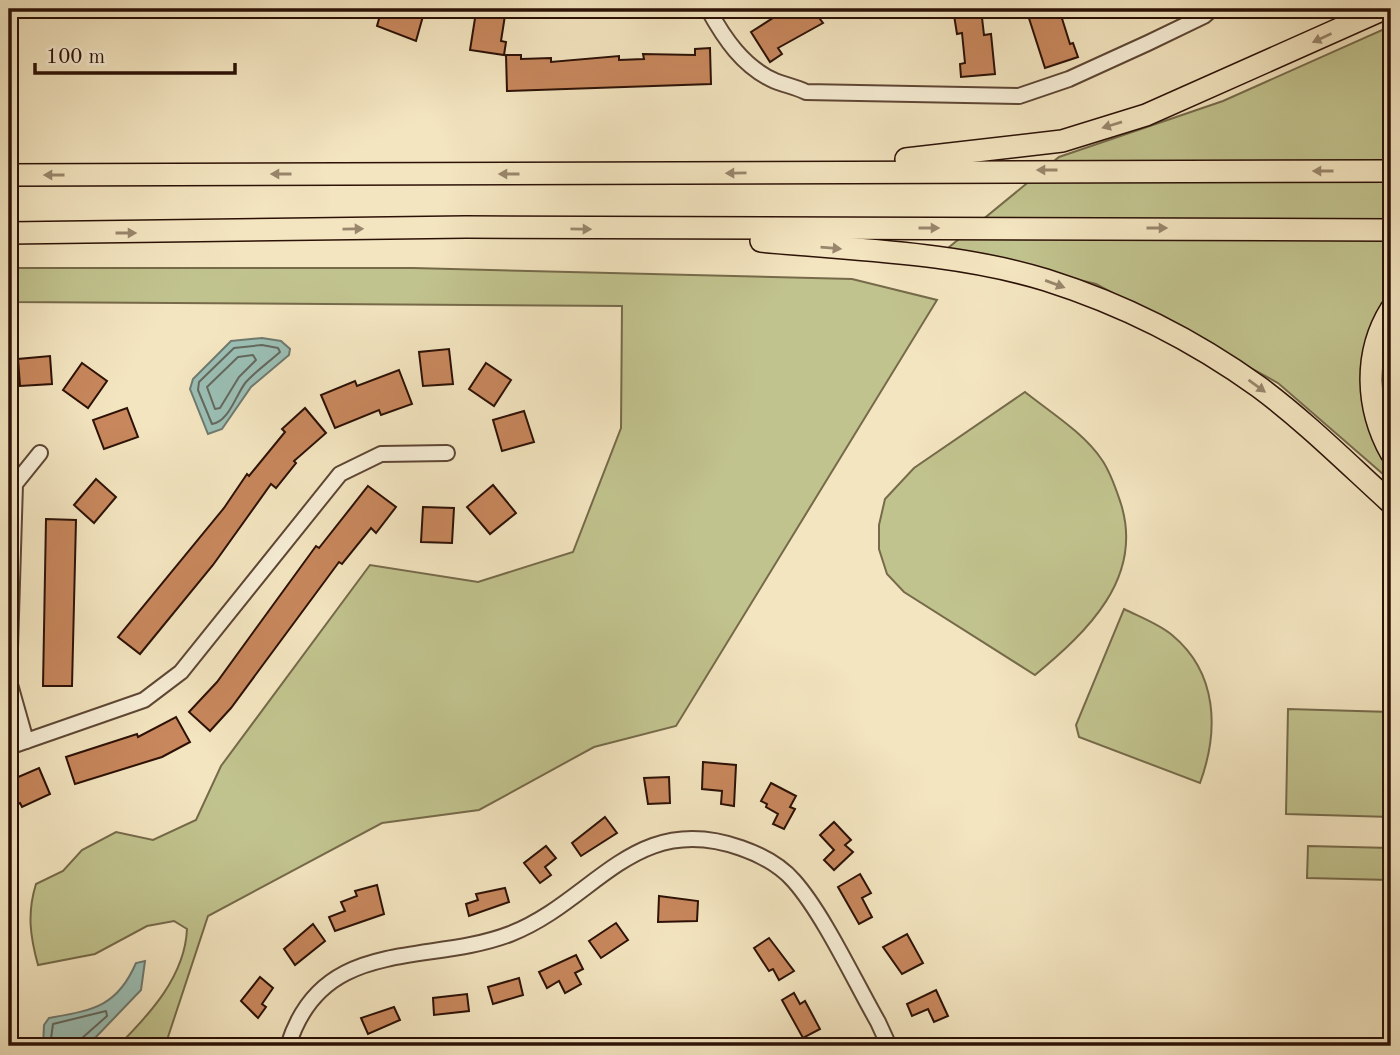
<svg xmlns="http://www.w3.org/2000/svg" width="1400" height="1055" viewBox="0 0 1400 1055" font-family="'Old Standard TT',serif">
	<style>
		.green { fill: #c1c38e; stroke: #766a4a; stroke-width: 2 }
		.water { fill: #9bbfb5; stroke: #6f796f; stroke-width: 2 }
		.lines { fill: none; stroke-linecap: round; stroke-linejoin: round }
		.shore { stroke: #64685e; stroke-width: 2 }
		.building { fill: #c8875d; stroke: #2c1106; stroke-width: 2 }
		.minor-casing { stroke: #5e4634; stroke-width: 18 }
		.highway-casing { stroke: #2c1106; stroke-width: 24 }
		.minor { stroke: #f7eed6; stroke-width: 14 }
		.highway { stroke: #f3e5c0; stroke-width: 21 }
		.oneway { fill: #99866c }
	</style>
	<rect width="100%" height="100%" fill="#f3e5c0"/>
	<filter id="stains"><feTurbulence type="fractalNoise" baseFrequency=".00286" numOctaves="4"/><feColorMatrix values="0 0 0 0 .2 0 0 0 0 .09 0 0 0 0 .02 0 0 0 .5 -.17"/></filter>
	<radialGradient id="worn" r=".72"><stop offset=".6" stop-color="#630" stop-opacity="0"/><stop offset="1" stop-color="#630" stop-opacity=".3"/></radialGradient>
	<!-- green -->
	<g class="green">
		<path d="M1391,26V481L1278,383L1096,284L948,248L1059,157L1223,101Z"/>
		<path d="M9,268H413L852,279L937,300L676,726L594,747L479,810L382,823L208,916L165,1046H118C150,1014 185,976 187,929L174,921L147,926L95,954L38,965C30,936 27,913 36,884L63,871L82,850L116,832L153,840L196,820L221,766L370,565L478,582L573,552L621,428L622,306L9,302Z"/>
		<path d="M1025,392C1050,412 1084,433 1102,460C1111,473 1116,489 1121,504C1144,578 1087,632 1035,675L904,592L887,574L879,549V525L885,499L914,468Z"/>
		<path d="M1124,609C1140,617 1159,624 1172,635C1218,673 1219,731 1200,783L1079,737L1076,725Z"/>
		<path d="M1288,709L1391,712V817L1286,814Z"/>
		<path d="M1308,846L1391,848V880L1307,878Z"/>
	</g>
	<!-- water -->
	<g class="water">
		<path d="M262,338L281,341L290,349L289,355L251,387L222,429L208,434L190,389L193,379L231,341Z"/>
		<path d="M145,961L141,990L96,1037L81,1046H43L44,1025L49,1018C93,1010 117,1007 136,963Z"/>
	</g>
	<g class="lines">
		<!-- shore -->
		<g class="shore">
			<path d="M262,345L278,348L280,352C269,362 256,371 246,382C236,394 229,422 212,424L198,390L199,382L234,348Z"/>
			<path d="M253,355L256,360L239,377L220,408L215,409L207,387L238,357Z"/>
			<path d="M50,1046L53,1024L106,1011L107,1016L81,1039L79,1046"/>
		</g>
	</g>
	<!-- building -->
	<g class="building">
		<path d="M391,9H425L416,41L377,26L381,12L390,15Z"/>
		<path d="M481,9H506L501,41L506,42L504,55L470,50L476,12H480Z"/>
		<path d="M787,9H836L820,19L823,23L778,48L782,54L770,62L751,32Z"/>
		<path d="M953,9H981L984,35L991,34L995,74L961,77L960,64L965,63L962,33L957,34Z"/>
		<path d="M1026,9H1059L1070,44L1073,43L1078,57L1045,68Z"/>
		<path d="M710,48L711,84L507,91L506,55H521V59L551,58V62L619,56V60L644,59L643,54L695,55V49Z"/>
		<path d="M449,349L453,384L423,386L419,352Z"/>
		<path d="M50,356L52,384L20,386L18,359Z"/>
		<path d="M82,363L107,381L88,408L63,390Z"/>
		<path d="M486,363L511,380L494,406L469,389Z"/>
		<path d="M399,370L412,404L381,415L379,410L335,428L321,395L355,381L357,386Z"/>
		<path d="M127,408L138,437L104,449L93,420Z"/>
		<path d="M305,408L326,433L294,461L296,463L276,488L271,484L213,565L140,654L118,637L224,508L247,474L249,476L285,432L282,429Z"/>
		<path d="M524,411L534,442L502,451L493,420Z"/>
		<path d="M96,479L116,497L94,523L74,505Z"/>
		<path d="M493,485L516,513L490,534L467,507Z"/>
		<path d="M368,486L396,507L376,533L371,528L342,564L339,562L231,708L210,731L189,712L217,682L316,546L319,548Z"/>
		<path d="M423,507L454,508L452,543L421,542Z"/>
		<path d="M46,519L76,520L72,686H43Z"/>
		<path d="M176,717L190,742L162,757L75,784L66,757L137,734L138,737Z"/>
		<path d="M703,762L736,765L734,806L721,804L722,791L702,789Z"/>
		<path d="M39,768L50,794L22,807L20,803L9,808V781Z"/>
		<path d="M669,777L670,803L648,804L644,778Z"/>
		<path d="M771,783L796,796L790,807L795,809L784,829L773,824L778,814L766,807L767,804L761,801Z"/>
		<path d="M605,817L617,833L581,856L572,843Z"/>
		<path d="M834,822L851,840L845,845L853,852L834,870L824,860L834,850L820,835Z"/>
		<path d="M546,846L556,858L545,867L551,875L540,883L524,863Z"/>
		<path d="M860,874L871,893L862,898L872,917L859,924L838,887Z"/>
		<path d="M377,885L384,914L335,931L329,917L345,911L341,902L357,896L355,891Z"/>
		<path d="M505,888L509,902L469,916L466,904L478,900L476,894Z"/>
		<path d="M659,896L698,901L697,921L658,922Z"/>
		<path d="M616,923L628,940L601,958L589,941Z"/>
		<path d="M313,924L325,941L295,965L284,949Z"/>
		<path d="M907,934L923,963L902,974L883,947Z"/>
		<path d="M769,938L794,971L779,980L773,969L769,971L754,948Z"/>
		<path d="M576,955L583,969L575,973L581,984L565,993L559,981L547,988L539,972Z"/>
		<path d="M260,977L273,988L262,1004L266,1007L258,1018L241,1001Z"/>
		<path d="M519,978L523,995L493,1004L488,987Z"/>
		<path d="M936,990L948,1016L934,1022L928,1009L912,1016L907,1004Z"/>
		<path d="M794,993L800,1004L805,1001L820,1029L803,1038L782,1000Z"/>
		<path d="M467,994L469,1011L434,1015L433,998Z"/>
		<path d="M394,1007L400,1020L368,1034L361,1018Z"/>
	</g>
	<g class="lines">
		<defs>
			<g id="minor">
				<path d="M708,9C724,38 743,67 775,81C785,85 796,87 806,92L1019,96L1069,79L1148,43L1204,16L1212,9"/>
				<path d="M26,741L9,681L15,484L40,453"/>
				<path d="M9,747L144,700L181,672L340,474L381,454L447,453"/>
				<path d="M288,1046C322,935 427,966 510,934C595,901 634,810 741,848C761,855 780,865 794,881C824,915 855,982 878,1022L889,1046"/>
			</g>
			<g id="highway">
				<path d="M906,159L1062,141L1146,115L1384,9"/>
				<path d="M9,175L1391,171"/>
				<path d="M9,233L466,227L1391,230"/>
				<path d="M761,241C855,250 955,252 1046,280C1122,304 1195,341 1259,387C1306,422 1348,464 1391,503"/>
				<path d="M1391,309C1363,354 1366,408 1391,453"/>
			</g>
		</defs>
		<!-- minor casing -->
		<use href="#minor" class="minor-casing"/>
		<!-- highway casing -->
		<use href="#highway" class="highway-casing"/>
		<!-- minor -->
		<use href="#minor" class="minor"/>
		<!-- highway -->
		<use href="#highway" class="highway"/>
	</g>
	<!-- one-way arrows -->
	<defs><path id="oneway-solid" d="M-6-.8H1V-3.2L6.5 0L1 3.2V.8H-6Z" transform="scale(1.75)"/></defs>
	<g class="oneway">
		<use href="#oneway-solid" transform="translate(1322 38) rotate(155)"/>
		<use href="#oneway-solid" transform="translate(1112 125) rotate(163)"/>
		<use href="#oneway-solid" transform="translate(1047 170) rotate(180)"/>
		<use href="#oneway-solid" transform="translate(1323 171) rotate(-180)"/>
		<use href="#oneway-solid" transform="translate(736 173) rotate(179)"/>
		<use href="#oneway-solid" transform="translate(281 174) rotate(180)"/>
		<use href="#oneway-solid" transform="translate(509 174) rotate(-180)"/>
		<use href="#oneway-solid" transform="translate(54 175) rotate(180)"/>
		<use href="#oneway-solid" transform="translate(929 228)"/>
		<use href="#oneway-solid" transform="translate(1157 228)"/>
		<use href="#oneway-solid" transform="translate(353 229) rotate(-1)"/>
		<use href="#oneway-solid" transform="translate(581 229) rotate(1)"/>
		<use href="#oneway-solid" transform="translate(126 233)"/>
		<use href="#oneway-solid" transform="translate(831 248) rotate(5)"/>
		<use href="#oneway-solid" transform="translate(1055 284) rotate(20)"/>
		<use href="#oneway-solid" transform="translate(1257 386) rotate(36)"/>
	</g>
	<!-- margin -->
	<rect width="1400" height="1055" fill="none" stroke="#f3e5c0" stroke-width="35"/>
	<rect x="10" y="10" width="1379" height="1034" fill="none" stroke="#2c1106" stroke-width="3.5"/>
	<rect x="18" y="18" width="1365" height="1020" fill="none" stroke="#2c1106" stroke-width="2"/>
	<!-- scale -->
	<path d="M35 63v10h200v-10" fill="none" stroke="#2c1106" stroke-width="3.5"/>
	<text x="46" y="63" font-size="21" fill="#2c1106" stroke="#f7eed6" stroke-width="5" paint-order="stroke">100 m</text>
	<rect width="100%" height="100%" filter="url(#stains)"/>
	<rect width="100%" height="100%" fill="url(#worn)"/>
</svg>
